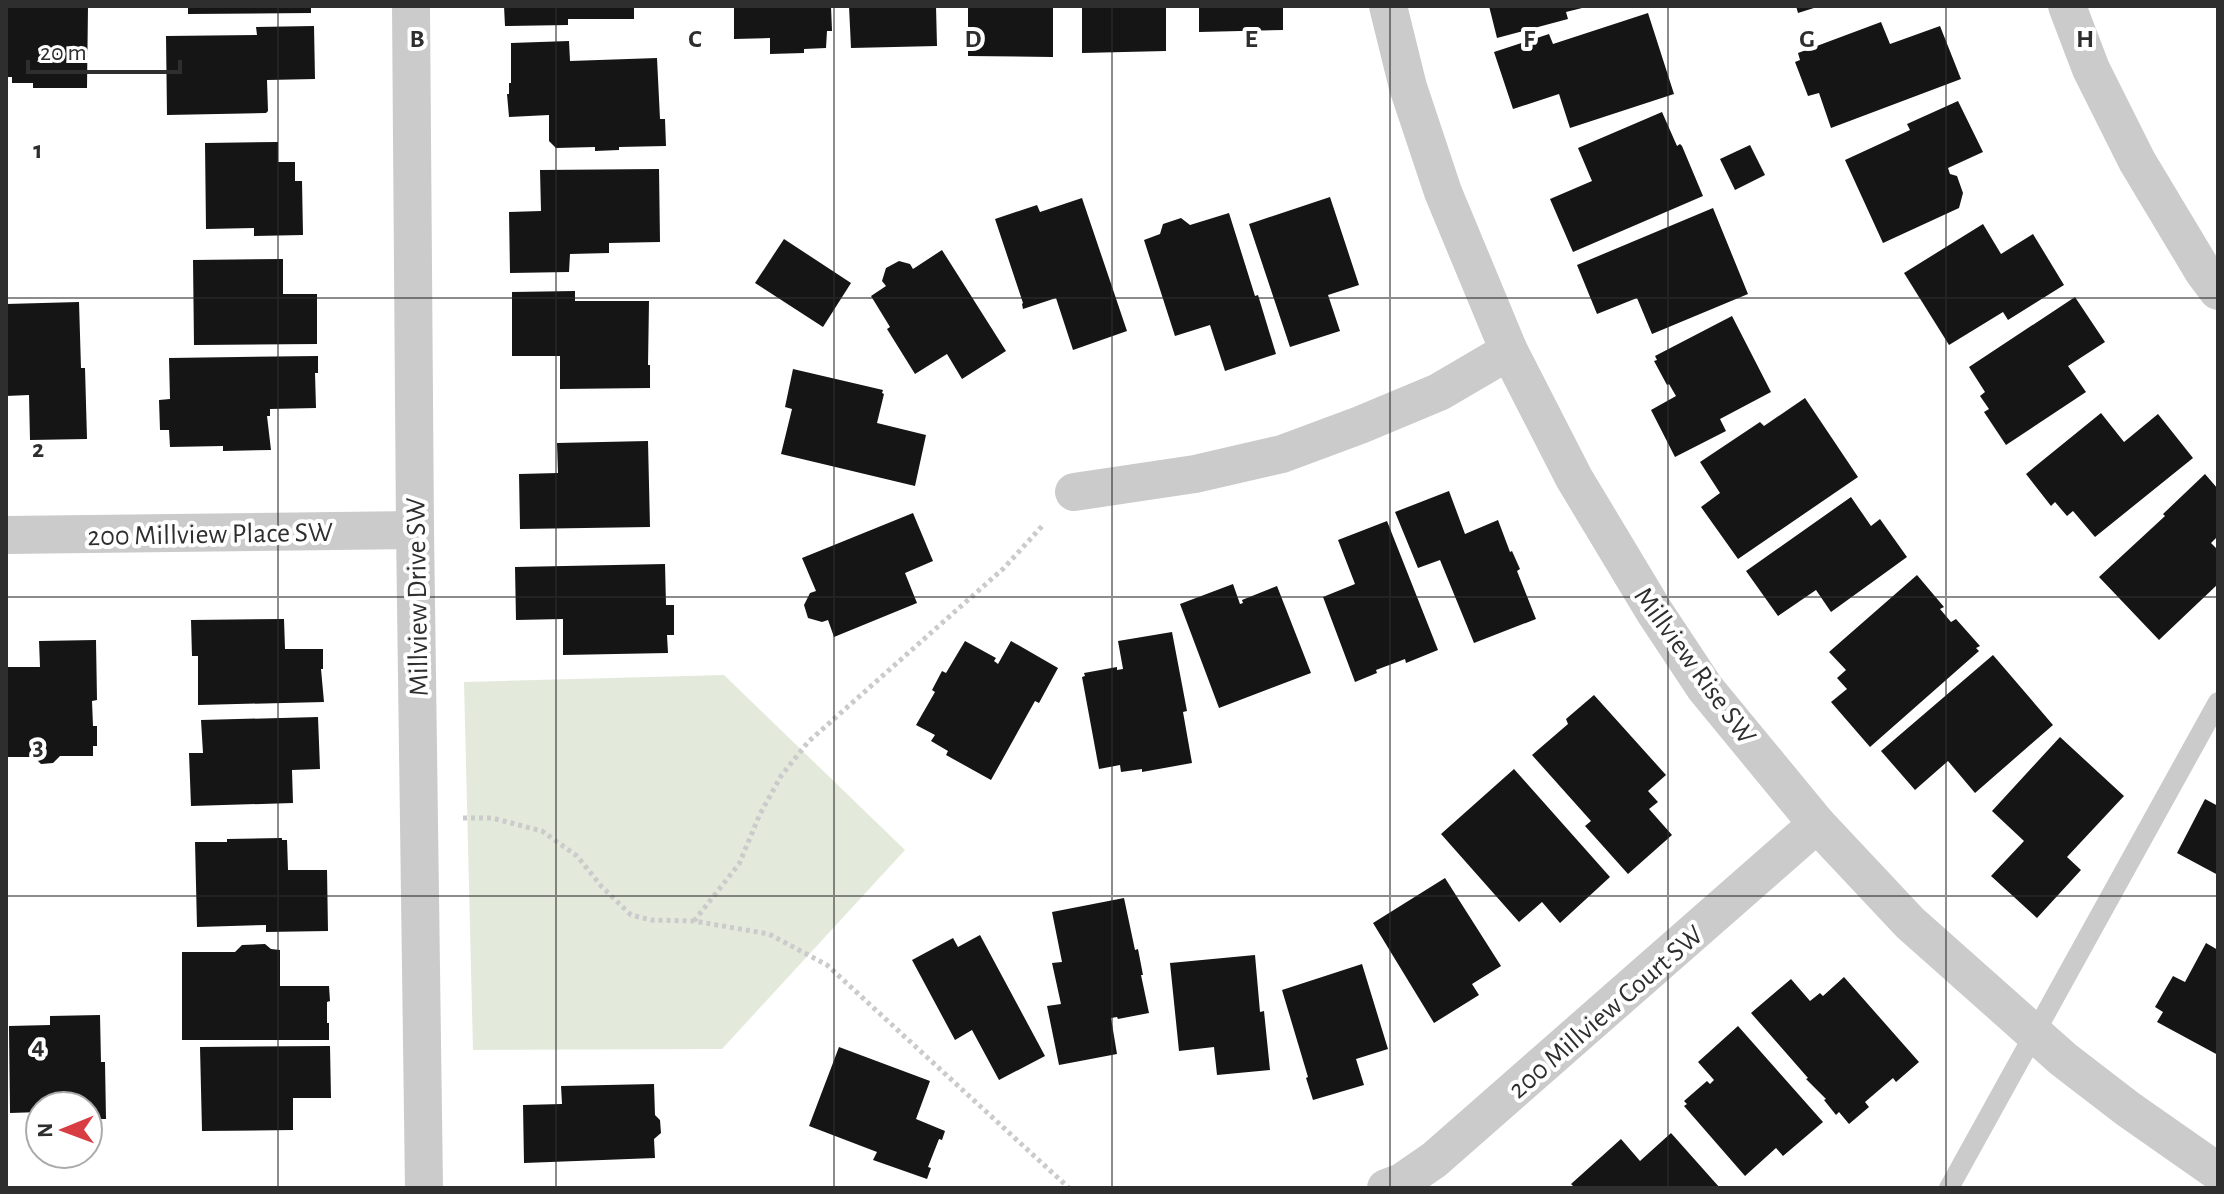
<svg xmlns="http://www.w3.org/2000/svg" width="2224" height="1194" viewBox="0 0 2224 1194" font-family="'Alegreya Sans',sans-serif">
	<style>
		.green { fill: #e3eadc }
		.building { fill: #151515 }
		.lines { fill: none; stroke-linecap: round; stroke-linejoin: round }
		.path { stroke: #cbcbcb; stroke-width: 5; stroke-dasharray: 4 4; stroke-linecap: butt }
		.lane { stroke: #cbcbcb; stroke-width: 20 }
		.street { stroke: #cbcbcb; stroke-width: 38 }
		.grid { fill: none; stroke: #2e2e2e; stroke-width: 2; stroke-opacity: 0.55 }
		.labels { text-anchor: middle; stroke-width: 8; stroke-linejoin: round; paint-order: stroke }
		.street-label { font-size: 28px; fill: #2e2e2e; stroke: #fff }
		.grid-label { font-size: 26px; text-anchor: middle; font-weight: bold; fill: #2e2e2e; stroke: #fff; stroke-width: 8; stroke-linejoin: round; paint-order: stroke }
	</style>
	<rect width="100%" height="100%" fill="#fff"/>
	<!-- green -->
	<path class="green" d="M724,675L905,850L722,1049L473,1050L464,682Z"/>
	<!-- building -->
	<g class="building">
		<path d="M6,6H88L87,88H33V83H12V77H6Z"/>
		<path d="M188,6H311V13L188,14Z"/>
		<path d="M504,6H634V19H568V25L505,26Z"/>
		<path d="M734,6H831L832,31H827L826,48L804,49V53L770,54V38L734,39Z"/>
		<path d="M849,6H936L937,46L851,48Z"/>
		<path d="M968,6H1053V57L968,56Z"/>
		<path d="M1082,6H1166V51L1082,53Z"/>
		<path d="M1199,6H1283V30L1199,32Z"/>
		<path d="M1489,6H1586V7L1566,12L1568,19L1497,38Z"/>
		<path d="M1796,6H1817V7L1798,13Z"/>
		<path d="M1648,13L1674,94L1570,128L1559,94L1513,109L1494,52L1549,34L1553,44Z"/>
		<path d="M1881,22L1890,44L1940,26L1961,79L1831,128L1819,93L1808,96L1795,62L1800,60L1798,53Z"/>
		<path d="M314,26L315,79L267,80L268,111L266,113L167,115L166,36L257,35L256,27Z"/>
		<path d="M569,41L570,61L657,58L660,119H665L666,146L619,147V150L595,151V147L556,148L549,141V115L509,117L507,94H509V83H511V43Z"/>
		<path d="M1958,101L1983,152L1948,168L1950,174L1957,176L1963,193L1959,208L1883,243L1845,160L1910,130L1907,124Z"/>
		<path d="M1662,112L1677,146L1680,144L1682,146L1703,196L1573,252L1550,199L1592,181L1578,148Z"/>
		<path d="M278,142V162H295V181H302L303,235L254,236V228L206,229L205,143Z"/>
		<path d="M1750,145L1765,175L1735,190L1720,159Z"/>
		<path d="M659,169L660,242L609,243V253L570,254L569,272L510,273L509,212L541,211L540,170Z"/>
		<path d="M1330,197L1359,285L1328,295L1340,331L1290,347L1249,224Z"/>
		<path d="M1082,198L1127,331L1073,350L1056,298L1023,309L1022,304L1023,303L995,219L1037,205L1040,212Z"/>
		<path d="M1713,208L1748,294L1652,334L1637,298L1597,314L1577,265Z"/>
		<path d="M1229,213L1255,296L1258,295L1276,354L1225,371L1210,325L1175,336L1144,240L1160,234L1163,224L1181,218L1190,225Z"/>
		<path d="M1983,224L2001,254L2033,234L2064,285L2008,320L2003,312L1949,345L1904,273Z"/>
		<path d="M784,239L851,283L823,327L755,283Z"/>
		<path d="M942,250L1006,351L962,379L947,354L915,374L887,329L890,327L871,296L886,286L882,281L886,268L899,261L910,264L913,269Z"/>
		<path d="M283,259V294H317V344L194,345L193,260Z"/>
		<path d="M575,291V301H649L648,365H650V388L560,389V356H512V292Z"/>
		<path d="M2075,297L2105,342L2068,366L2086,392L2006,445L1984,412L1989,409L1980,396L1985,392L1969,367Z"/>
		<path d="M79,302L81,368H85L87,439L30,440L29,395L6,396V304Z"/>
		<path d="M1732,316L1771,392L1720,419L1726,431L1675,457L1651,410L1676,396L1669,384L1667,385L1654,361L1657,360L1655,356Z"/>
		<path d="M318,356V373H315L316,408L270,409V416H267L271,450L223,451V446L170,447L169,430H160L159,400L170,399L169,358Z"/>
		<path d="M793,369L883,390L882,393L884,394L877,423L926,435L915,486L781,454L792,409L785,407Z"/>
		<path d="M1805,398L1858,477L1738,559L1701,507L1720,493L1700,462L1760,422L1764,426Z"/>
		<path d="M2101,413L2124,442L2158,414L2193,458L2095,537L2073,511L2067,516L2055,502L2051,506L2026,474Z"/>
		<path d="M648,441L650,527L520,529L519,474L558,473L557,443Z"/>
		<path d="M2205,474L2218,489V536L2211,543L2218,550V584L2159,640L2099,577L2165,516L2163,514Z"/>
		<path d="M1449,491L1465,534L1498,520L1510,552L1512,551L1520,569L1517,571L1536,619L1474,643L1440,560L1418,568L1395,512Z"/>
		<path d="M1851,497L1871,526L1880,519L1907,557L1831,612L1816,590L1778,616L1746,571Z"/>
		<path d="M913,513L933,561L905,573L917,603L834,637L828,620L822,622L808,618L804,605L810,593L816,591L802,558Z"/>
		<path d="M1387,521L1438,650L1406,663L1405,659L1376,670L1377,673L1355,682L1323,597L1355,584L1338,540Z"/>
		<path d="M665,564L666,605H674V635H667L668,653L563,655V619L516,620L515,567Z"/>
		<path d="M1917,575L1944,607L1940,609L1951,622L1956,619L1980,646L1976,648L1979,651L1870,747L1831,702L1847,689L1837,678L1846,670L1829,652Z"/>
		<path d="M1233,584L1240,604L1243,603L1242,600L1277,586L1311,673L1219,708L1180,604Z"/>
		<path d="M284,619L285,649H323V669H321L324,702L198,705V656H192L191,620Z"/>
		<path d="M1172,632L1187,711L1183,712L1192,763L1142,772V769L1121,772L1120,765L1099,769L1082,677L1085,676L1084,673L1117,667V670L1123,669L1118,641Z"/>
		<path d="M96,640L97,700L92,701L93,726H97V746H93V756H60L53,763L41,764L34,757H7L6,667H40L39,641Z"/>
		<path d="M965,641L996,658L994,661L998,664L1011,641L1058,668L1039,703L1035,701L991,780L946,755L948,751L931,741L935,735L916,725L935,692L932,690L942,671L946,673Z"/>
		<path d="M1993,655L2053,725L1975,793L1948,761L1915,790L1881,751Z"/>
		<path d="M1594,695L1666,775L1648,791L1658,802L1649,809L1672,835L1628,874L1585,826L1591,821L1532,755L1568,724L1566,719Z"/>
		<path d="M318,717L320,769L292,770L293,803L191,806L189,753H203L201,720Z"/>
		<path d="M2060,737L2124,796L2067,857L2081,870L2037,918L1991,876L2024,841L1992,811Z"/>
		<path d="M1514,769L1610,877L1560,923L1542,902L1519,922L1441,834Z"/>
		<path d="M2205,799L2218,806V875L2177,853Z"/>
		<path d="M282,838V840H287L288,870H327L328,931L266,932V925L197,927L195,842H227V839Z"/>
		<path d="M1445,878L1501,966L1472,984L1479,995L1434,1023L1373,923Z"/>
		<path d="M1124,898L1135,950L1138,949L1143,975H1141L1149,1013L1118,1019L1117,1017L1111,1018L1117,1054L1059,1065L1047,1006L1061,1004L1052,963L1062,962L1052,912Z"/>
		<path d="M980,935L1045,1056L999,1080L972,1030L955,1040L912,960L953,938L958,947Z"/>
		<path d="M2206,943L2218,950V1055L2157,1022L2163,1012L2155,1007L2173,976L2185,982Z"/>
		<path d="M265,944L271,949L280,950V986H329L330,1001L327,1002V1023H329V1040H182V952H235L242,945Z"/>
		<path d="M1255,955L1260,1012L1264,1011L1270,1070L1217,1075L1214,1047L1179,1051L1170,963Z"/>
		<path d="M1362,964L1388,1049L1356,1059L1364,1085L1313,1100L1306,1078L1308,1077L1282,990Z"/>
		<path d="M1844,977L1919,1062L1896,1082L1893,1078L1865,1102L1869,1107L1849,1124L1839,1112L1836,1115L1824,1100L1826,1099L1806,1079L1808,1078L1751,1013L1791,979L1810,1001L1820,993L1823,996Z"/>
		<path d="M100,1015L101,1062H105L106,1119H88V1106H40V1112L10,1113L9,1026L50,1025V1016Z"/>
		<path d="M1738,1026L1823,1122L1783,1156L1776,1148L1745,1176L1684,1106L1687,1104L1684,1101L1707,1081L1710,1084L1714,1080L1698,1062Z"/>
		<path d="M330,1046L331,1098H293V1130L202,1131L200,1047Z"/>
		<path d="M839,1047L930,1081L916,1119L945,1131L942,1140L939,1139L928,1167L931,1168L927,1179L873,1160L877,1152L809,1126Z"/>
		<path d="M654,1084L655,1115L660,1120L661,1133L654,1139L655,1158L524,1163L523,1105L562,1104L561,1086Z"/>
		<path d="M1671,1133L1720,1188H1575L1571,1184L1621,1139L1640,1161Z"/>
	</g>
	<g class="lines">
		<!-- path -->
		<g class="path">
			<path d="M463,818H492L542,831L577,856L602,887L631,915L651,920L694,921L769,934L827,965L1069,1188"/>
			<path d="M694,921L739,864L760,814L781,776L808,742L1004,568L1044,524"/>
		</g>
		<!-- lane -->
		<path class="lane" d="M1949,1188L2218,702"/>
		<!-- street -->
		<g class="street">
			<path d="M411,6L415,530L424,1188"/>
			<path d="M1388,6L1408,87L1443,192L1509,351L1574,478L1654,611L1705,688L1817,824L1910,923L2063,1059L2128,1109L2218,1172"/>
			<path d="M2067,6L2091,69L2137,161L2203,271L2218,291"/>
			<path d="M1074,492L1195,474L1282,454L1360,425L1439,392L1509,351"/>
			<path d="M6,535L415,530"/>
			<path d="M1386,1188L1402,1182L1434,1160L1817,824"/>
		</g>
	</g>
	<!-- grid -->
	<path class="grid" d="M278,6V1188M556,6V1188M834,6V1188M1112,6V1188M1390,6V1188M1668,6V1188M1946,6V1188M6,298H2218M6,597H2218M6,896H2218"/>
	<g class="labels">
		<!-- street labels -->
		<g class="street-label">
			<text transform="translate(210 533) rotate(-1)" y="10">200 Millview Place SW</text>
			<text transform="translate(416 597) rotate(-91)" y="10">Millview Drive SW</text>
			<text transform="translate(1696 665) rotate(54)" y="10">Millview Rise SW</text>
			<text transform="translate(1605 1011) rotate(-41)" y="10">200 Millview Court SW</text>
		</g>
	</g>
	<g class="grid-label">
		<text x="417" y="47">B</text>
		<text x="695" y="47">C</text>
		<text x="973" y="47">D</text>
		<text x="1251" y="47">E</text>
		<text x="1529" y="47">F</text>
		<text x="1807" y="47">G</text>
		<text x="2085" y="47">H</text>
		<text x="38" y="158">1</text>
		<text x="38" y="457">2</text>
		<text x="38" y="755">3</text>
		<text x="38" y="1054">4</text>
	</g>
	<!-- border -->
	<rect width="2224" height="1194" fill="none" stroke="#2e2e2e" stroke-width="16"/>
	<!-- north arrow -->
	<g transform="translate(64 1130) rotate(269)"><circle r="38" fill="#ffffff" stroke="#ababab" stroke-width="2"/>
	<path d="M0-6L14 30L0 20L-14 30Z" fill="#d83d43"/>
	<text y="-12" font-size="22" font-weight="bold" text-anchor="middle" fill="#2e2e2e">N</text>
	</g>
	<!-- scale -->
	<path d="M28 60v12h152v-12" fill="none" stroke="#2e2e2e" stroke-width="4"/>
	<text x="40" y="60" font-size="24" fill="#2e2e2e" stroke="#ffffff" stroke-width="6" paint-order="stroke">20 m</text>
</svg>
